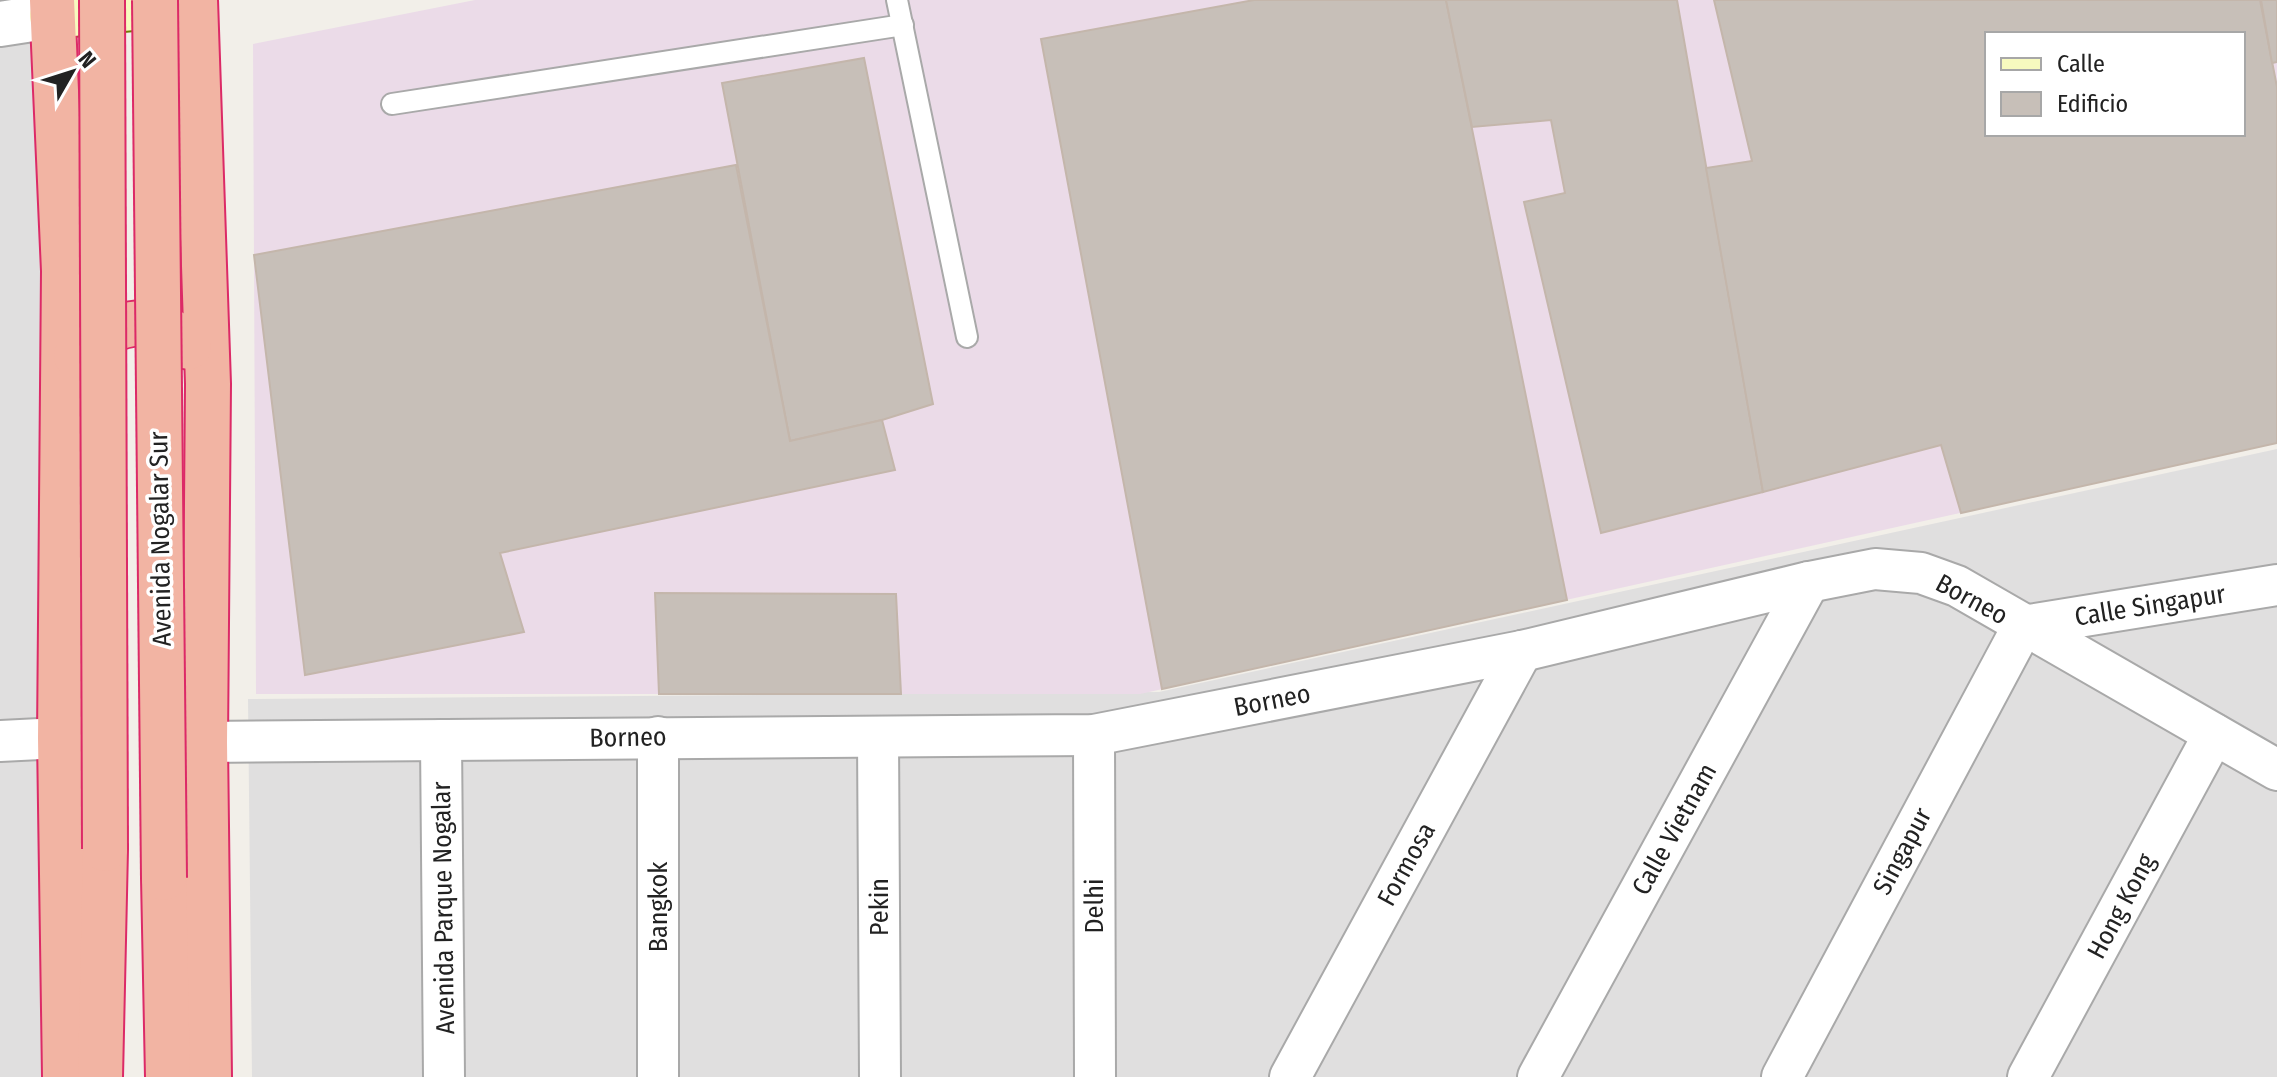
<svg xmlns="http://www.w3.org/2000/svg" width="2277" height="1077" viewBox="0 0 2277 1077" font-family="'Fira Sans Condensed',sans-serif">
	<style>
		.residential { fill: #e0dfdf }
		.industrial { fill: #ebdbe8; fill-rule: evenodd }
		.building { fill: #c7bfb8; stroke: #c4b6ab; stroke-width: 2; fill-rule: evenodd }
		.lines { fill: none; stroke-linecap: round; stroke-linejoin: round }
		.service-casing { stroke: #a9a9a9; stroke-width: 24 }
		.minor-casing { stroke: #a9a9a9; stroke-width: 44 }
		.tertiary-casing { stroke: #a9a9a9; stroke-width: 48 }
		.secondary-casing { stroke: #707d05; stroke-width: 48 }
		.trunk-casing { stroke: #dc2a67; stroke-width: 48 }
		.service { stroke: #fff; stroke-width: 20 }
		.minor { stroke: #fff; stroke-width: 40 }
		.tertiary { stroke: #fff; stroke-width: 44 }
		.secondary { stroke: #f7fabf; stroke-width: 44 }
		.trunk { stroke: #f2b4a3; stroke-width: 44 }
		.trunk-bridge-casing { stroke: #dc2a67; stroke-width: 48; stroke-linecap: butt }
		.trunk-bridge { stroke: #f2b4a3; stroke-width: 44 }
		.labels { text-anchor: middle; stroke-width: 7; stroke-linejoin: round; paint-order: stroke }
		.street-label { font-size: 26px; fill: #222; stroke: #fff }
	</style>
	<rect width="100%" height="100%" fill="#f2efe9"/>
	<!-- residential -->
	<g class="residential">
		<path d="M46,39L60,1077H0V47Z"/>
		<path d="M2277,449V1077H252L248,699L1159,692Z"/>
	</g>
	<!-- industrial -->
	<path class="industrial" d="M475,0H2277V443L1140,694H256L253,44ZM1987,34H2243V134H1987Z"/>
	<!-- building -->
	<g class="building">
		<path d="M1254,0H1446L1567,600L1162,689L1041,39Z"/>
		<path d="M1446,0H1677L1763,492L1601,533L1524,202L1565,193L1551,120L1472,127Z"/>
		<path d="M1714,0H2260L2277,87V443L1961,513L1941,445L1763,492L1706,168L1752,161ZM1987,34H2243V134H1987Z"/>
		<path d="M2261,0H2277V62L2272,63Z"/>
		<path d="M864,58L933,404L882,420L790,441L722,83Z"/>
		<path d="M736,165L790,441L882,420L895,470L500,553L524,632L305,675L254,255Z"/>
		<path d="M655,593L896,594L901,694H659Z"/>
	</g>
	<g class="lines">
		<defs>
			<g id="service">
				<path d="M897,0L967,337"/>
				<path d="M392,104L903,25"/>
			</g>
			<g id="minor">
				<path d="M2023,626L2277,585"/>
				<path d="M1094,735L1095,1077"/>
				<path d="M658,737V1077"/>
				<path d="M878,737L880,1077"/>
				<path d="M441,740L444,1077"/>
				<path d="M0,741L60,738"/>
				<path d="M205,742L1094,735L1522,651L1809,582L1875,569L1921,573L1957,586L2277,770"/>
				<path d="M1290,1077L1522,651"/>
				<path d="M1538,1077L1809,582"/>
				<path d="M1782,1077L2023,626"/>
				<path d="M2028,1077L2214,734"/>
			</g>
			<path id="tertiary" d="M0,24L52,16"/>
			<path id="secondary" d="M52,16L192,2"/>
			<g id="trunk">
				<path d="M52,0L64,271L60,738L65,1077"/>
				<path d="M195,0L208,384L205,742L209,1077"/>
				<path d="M76,356C105,323 157,307 189,347"/>
				<path d="M164,878L168,1077"/>
				<path d="M100,1077L105,849"/>
			</g>
		</defs>
		<!-- service casing -->
		<use href="#service" class="service-casing"/>
		<!-- minor casing -->
		<use href="#minor" class="minor-casing"/>
		<!-- tertiary casing -->
		<use href="#tertiary" class="tertiary-casing"/>
		<!-- secondary casing -->
		<use href="#secondary" class="secondary-casing"/>
		<!-- trunk casing -->
		<use href="#trunk" class="trunk-casing"/>
		<!-- service -->
		<use href="#service" class="service"/>
		<!-- minor -->
		<use href="#minor" class="minor"/>
		<!-- tertiary -->
		<use href="#tertiary" class="tertiary"/>
		<!-- secondary -->
		<use href="#secondary" class="secondary"/>
		<!-- trunk -->
		<use href="#trunk" class="trunk"/>
		<defs>
			<g id="trunk-bridge">
				<path d="M102,0L105,849"/>
				<path d="M155,0L164,878"/>
			</g>
		</defs>
		<!-- trunk-bridge casing -->
		<use href="#trunk-bridge" class="trunk-bridge-casing"/>
		<!-- trunk-bridge -->
		<use href="#trunk-bridge" class="trunk-bridge"/>
	</g>
	<g class="labels">
		<!-- street labels -->
		<g class="street-label">
			<text transform="translate(160 539) rotate(-91)" y="9">Avenida Nogalar Sur</text>
			<text transform="translate(1972 599) rotate(28)" y="9">Borneo</text>
			<text transform="translate(2150 605) rotate(-9)" y="9">Calle Singapur</text>
			<text transform="translate(1272 700) rotate(-11)" y="9">Borneo</text>
			<text transform="translate(628 737) rotate(-1)" y="9">Borneo</text>
			<text transform="translate(1674 829) rotate(-61)" y="9">Calle Vietnam</text>
			<text transform="translate(1902 851) rotate(-62)" y="9">Singapur</text>
			<text transform="translate(1406 864) rotate(-61)" y="9">Formosa</text>
			<text transform="translate(1094 906) rotate(-90)" y="9">Delhi</text>
			<text transform="translate(2121 906) rotate(-62)" y="9">Hong Kong</text>
			<text transform="translate(658 907) rotate(-90)" y="9">Bangkok</text>
			<text transform="translate(879 907) rotate(-90)" y="9">Pekin</text>
			<text transform="translate(443 908) rotate(-91)" y="9">Avenida Parque Nogalar</text>
		</g>
	</g>
	<!-- legend -->
	<rect x="1985" y="32" width="260" height="104" fill="#ffffff" stroke="#a7a7a7" stroke-width="2"/>
	<rect x="2001" y="58" width="40" height="12" fill="#f7fabf" stroke="#a7a7a7" stroke-width="2"/>
	<text x="2057" y="72" font-size="24" fill="#222222">Calle</text>
	<rect x="2001" y="92" width="40" height="24" fill="#c7bfb8" stroke="#a7a7a7" stroke-width="2"/>
	<text x="2057" y="112" font-size="24" fill="#222222">Edificio</text>
	<!-- north arrow -->
	<g transform="translate(72 72) rotate(51)" stroke="#ffffff" stroke-width="6" paint-order="stroke">
	<path d="M0-6L14 30L0 20L-14 30Z" fill="#222222"/>
	<text y="-12" font-size="22" font-weight="bold" text-anchor="middle" fill="#222222">N</text>
	</g>
</svg>
